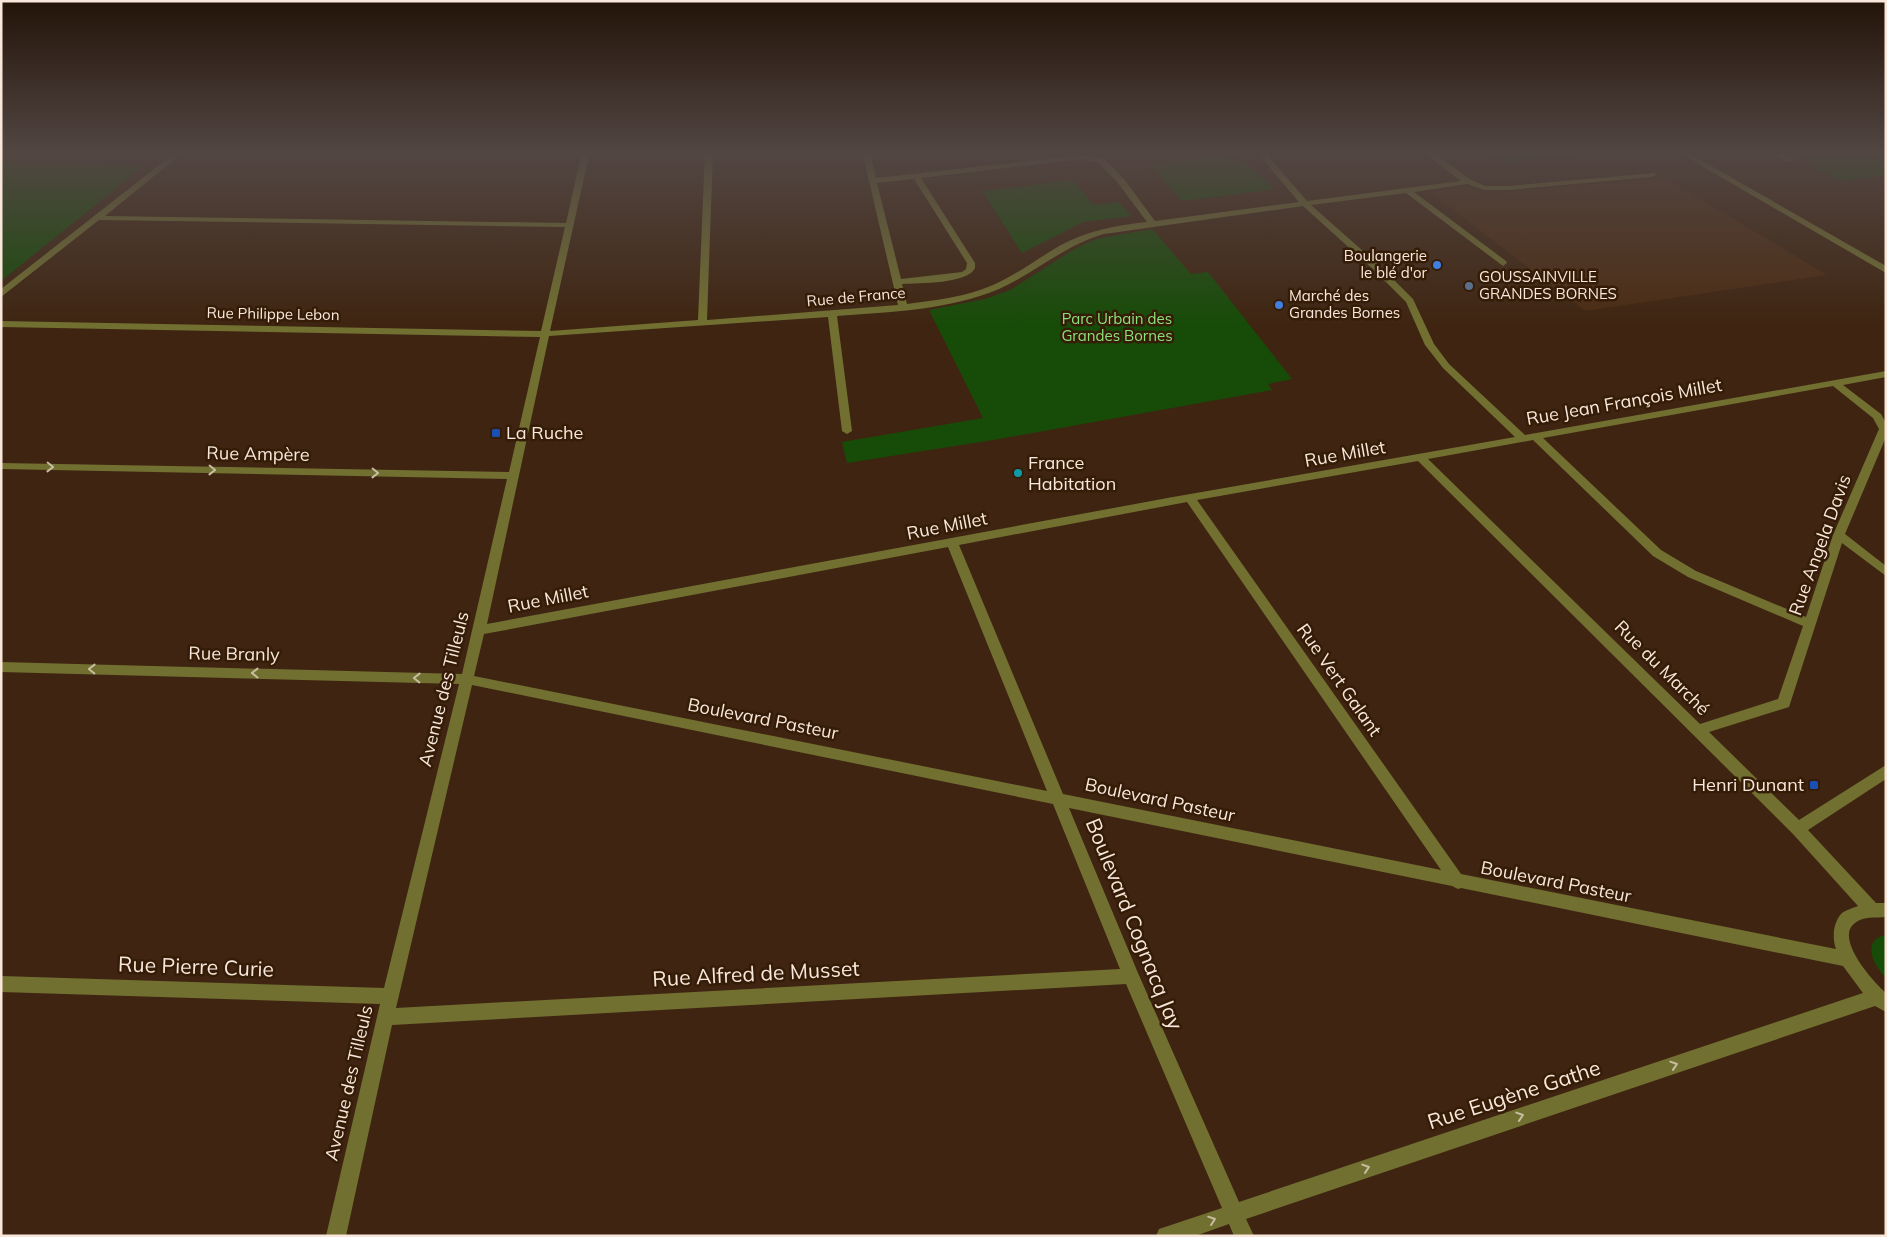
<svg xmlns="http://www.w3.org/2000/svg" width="1887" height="1237" viewBox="0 0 1887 1237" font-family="Mulish,sans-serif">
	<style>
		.built { fill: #4c2c13 }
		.green { fill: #174c08 }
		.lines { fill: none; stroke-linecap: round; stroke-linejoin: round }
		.minor { fill: #717031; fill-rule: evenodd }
		.oneway { stroke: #c9bda0 }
		.shop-dot { fill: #3f7fe0; stroke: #341c07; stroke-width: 2 }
		.service-dot { fill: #5c6f8a; stroke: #341c07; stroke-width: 2 }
		.transit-dot { fill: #1a4fb4; stroke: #341c07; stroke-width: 2 }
		.culture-dot { fill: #0f9aa8; stroke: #341c07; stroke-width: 2 }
		.labels { text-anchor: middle; stroke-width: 5; stroke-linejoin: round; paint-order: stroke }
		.far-poi-label { font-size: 15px; fill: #f9e7db; stroke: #341c07; text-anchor: start }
		.far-street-label { font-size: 15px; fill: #f9e7db; stroke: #341c07 }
		.far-park-label { font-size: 15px; fill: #8ce17b; stroke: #341c07 }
		.street-label { font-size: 18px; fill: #f9e7db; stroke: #341c07 }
		.poi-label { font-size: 18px; fill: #f9e7db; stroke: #341c07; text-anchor: start }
		.near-street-label { font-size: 21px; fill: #f9e7db; stroke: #341c07 }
	</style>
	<rect width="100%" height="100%" fill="#3f2511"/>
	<!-- built -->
	<g class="built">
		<path d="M1104,151H1197L1206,161L1121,171Z"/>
		<path d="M1665,178L1827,275L1585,311L1430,192L1469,187L1476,191L1490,193Z"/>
	</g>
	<!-- green -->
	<g class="green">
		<path d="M1485,151H1604L1501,163Z"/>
		<path d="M1815,151H1886V175L1839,181L1790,154Z"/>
		<path d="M1236,153L1275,189L1182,201L1148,163Z"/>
		<path d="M1,161L145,165L1,281Z"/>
		<path d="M1073,180L1093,205L1119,202L1131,216L1083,222L1022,253L982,191Z"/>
		<path d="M1152,229L1191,274L1208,272L1292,379L1268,384L1272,390L993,440L847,463L842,442L983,418L929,310L985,299L1010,290L1076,248L1096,239Z"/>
		<path d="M1886,935V978C1874,966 1860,940 1886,935Z"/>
	</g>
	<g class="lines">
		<!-- minor -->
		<g class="minor">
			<path d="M177,151H185L105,216L566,223L582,151H590L550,331L698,320L705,151H713L707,320L898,305L862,151H870L876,178L1082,155L1103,158L1124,179L1155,221L1299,202L1264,161L1259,151H1267L1270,158L1307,201L1461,181L1422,151H1431L1471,180L1485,186H1508L1655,173L1656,175L1652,177L1508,190H1484L1467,184L1414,192L1506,261L1507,263L1503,266L1406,193L1311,205L1381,267L1413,299L1434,344L1449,364L1525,435L1886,371V377L1843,385L1881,414L1886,423V437L1845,534L1886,566V576L1842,543L1789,707L1709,732L1799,820L1886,765V779L1808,830L1876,903H1886V917C1876,918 1863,916 1855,923C1834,938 1873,982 1886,993V1012L1875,1006L1246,1219L1254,1236H1234L1229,1224L1195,1236H1156L1159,1229L1222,1208L1126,984L392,1025L346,1236H326L380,1004L1,992V976L384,988L459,684L1,672V662L462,674L507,479L1,469V463L509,472L540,337L1,327V321L541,331L565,227L99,220L1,297V289ZM1082,159L1098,162L1118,183L1147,222C1116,225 1087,231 1059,246C1037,259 1016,275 993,285C966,297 936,300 907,304L902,284C919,283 968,284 975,268V263L921,178ZM914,179L967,263L966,269L962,272L901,279L877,183ZM1303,206L1375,271L1406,302L1425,345L1443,368L1515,437L1173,497L487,624L549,336L828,317L842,431L847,434L852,431L837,316C890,312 949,310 999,289C1035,273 1065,245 1104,234ZM1833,386L1873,418L1879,429L1833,535L1806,617L1696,571L1661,550L1543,438ZM1533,440L1653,556L1688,577L1803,626L1778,699L1700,724L1428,459ZM1418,461L1793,834L1858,906C1853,908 1846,910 1842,913C1833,922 1832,938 1836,949L1461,874L1197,500ZM1187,502L1441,870L1063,794L959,545ZM948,547L1047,791L474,676L484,634ZM472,685L1053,804L1120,969L396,1008ZM1069,808L1452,886L1458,889L1461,888L1843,966L1863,993L1239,1202L1138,973Z"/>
			<path d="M1676,151H1685L1886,266V273Z"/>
			<path d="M1771,151H1780L1795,160L1788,162Z"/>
		</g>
	</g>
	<!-- one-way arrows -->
	<defs><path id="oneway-chevron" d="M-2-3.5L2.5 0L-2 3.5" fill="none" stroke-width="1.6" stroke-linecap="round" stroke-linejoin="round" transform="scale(1.25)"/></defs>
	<g class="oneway">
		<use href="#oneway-chevron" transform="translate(50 467) rotate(1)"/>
		<use href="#oneway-chevron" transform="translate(212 470) rotate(1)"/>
		<use href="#oneway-chevron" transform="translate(375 473) rotate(1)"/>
		<use href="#oneway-chevron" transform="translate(92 669) rotate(-179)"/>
		<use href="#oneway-chevron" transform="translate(255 673) rotate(-179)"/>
		<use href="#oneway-chevron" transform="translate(417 678) rotate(-179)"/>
		<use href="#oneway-chevron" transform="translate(1674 1065) rotate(-18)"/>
		<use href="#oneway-chevron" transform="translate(1520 1116) rotate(-18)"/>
		<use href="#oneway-chevron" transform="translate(1366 1168) rotate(-18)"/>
		<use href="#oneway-chevron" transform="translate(1212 1220) rotate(-19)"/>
	</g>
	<!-- sky -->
	<linearGradient id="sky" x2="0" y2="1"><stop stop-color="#231409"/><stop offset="0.47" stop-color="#524643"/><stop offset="1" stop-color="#524643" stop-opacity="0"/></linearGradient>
	<rect width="1887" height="324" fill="url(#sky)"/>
	<!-- markers -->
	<g class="shop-dot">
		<circle cx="1437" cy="265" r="5"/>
		<circle cx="1279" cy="305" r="5"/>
	</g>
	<circle class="service-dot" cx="1469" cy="286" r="5"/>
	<g class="transit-dot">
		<rect x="491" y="428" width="10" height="10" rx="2.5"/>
		<rect x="1809" y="780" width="10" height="10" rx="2.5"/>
	</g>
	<circle class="culture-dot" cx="1018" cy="473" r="5"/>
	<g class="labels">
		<!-- far-poi labels -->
		<g class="far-poi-label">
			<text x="1427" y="261" text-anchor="end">Boulangerie<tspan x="1427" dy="17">le blé d'or</tspan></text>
			<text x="1479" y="282">GOUSSAINVILLE<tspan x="1479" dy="17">GRANDES BORNES</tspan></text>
			<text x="1289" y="301">Marché des<tspan x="1289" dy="17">Grandes Bornes</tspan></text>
		</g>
		<!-- far-street labels -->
		<g class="far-street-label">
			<text transform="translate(856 297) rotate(-5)" y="5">Rue de France</text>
			<text transform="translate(273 314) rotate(1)" y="5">Rue Philippe Lebon</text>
		</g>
		<!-- far-park labels -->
		<g class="far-park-label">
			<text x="1117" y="324">Parc Urbain des<tspan x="1117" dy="17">Grandes Bornes</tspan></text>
		</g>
		<!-- street labels -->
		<g class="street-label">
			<text transform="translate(1624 402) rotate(-10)" y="6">Rue Jean François Millet</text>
			<text transform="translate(258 454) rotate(1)" y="6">Rue Ampère</text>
			<text transform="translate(1345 454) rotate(-10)" y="6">Rue Millet</text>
			<text transform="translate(947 526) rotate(-11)" y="6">Rue Millet</text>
			<text transform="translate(1820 545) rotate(-70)" y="6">Rue Angela Davis</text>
			<text transform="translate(548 599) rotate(-11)" y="6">Rue Millet</text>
			<text transform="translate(234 654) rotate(1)" y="6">Rue Branly</text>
			<text transform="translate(1662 668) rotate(45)" y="6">Rue du Marché</text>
			<text transform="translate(1339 680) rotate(55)" y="6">Rue Vert Galant</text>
			<text transform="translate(444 689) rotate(-76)" y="6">Avenue des Tilleuls</text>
			<text transform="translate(763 719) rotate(11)" y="6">Boulevard Pasteur</text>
			<text transform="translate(1160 800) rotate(12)" y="6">Boulevard Pasteur</text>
			<text transform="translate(1556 882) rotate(11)" y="6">Boulevard Pasteur</text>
			<text transform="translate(349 1083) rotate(-77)" y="6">Avenue des Tilleuls</text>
		</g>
		<!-- poi labels -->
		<g class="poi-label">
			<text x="506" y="439">La Ruche</text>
			<text x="1028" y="469">France<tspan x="1028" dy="21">Habitation</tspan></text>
			<text x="1804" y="791" text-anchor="end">Henri Dunant</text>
		</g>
		<!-- near-street labels -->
		<g class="near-street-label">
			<text transform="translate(1134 924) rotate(68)" y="7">Boulevard Cognacq Jay</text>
			<text transform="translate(196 967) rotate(2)" y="7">Rue Pierre Curie</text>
			<text transform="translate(756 974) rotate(-3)" y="7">Rue Alfred de Musset</text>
			<text transform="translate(1514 1095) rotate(-18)" y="7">Rue Eugène Gathe</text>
		</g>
	</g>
	<!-- border -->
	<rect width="1887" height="1237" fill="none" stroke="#f9e7db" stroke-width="5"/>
</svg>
